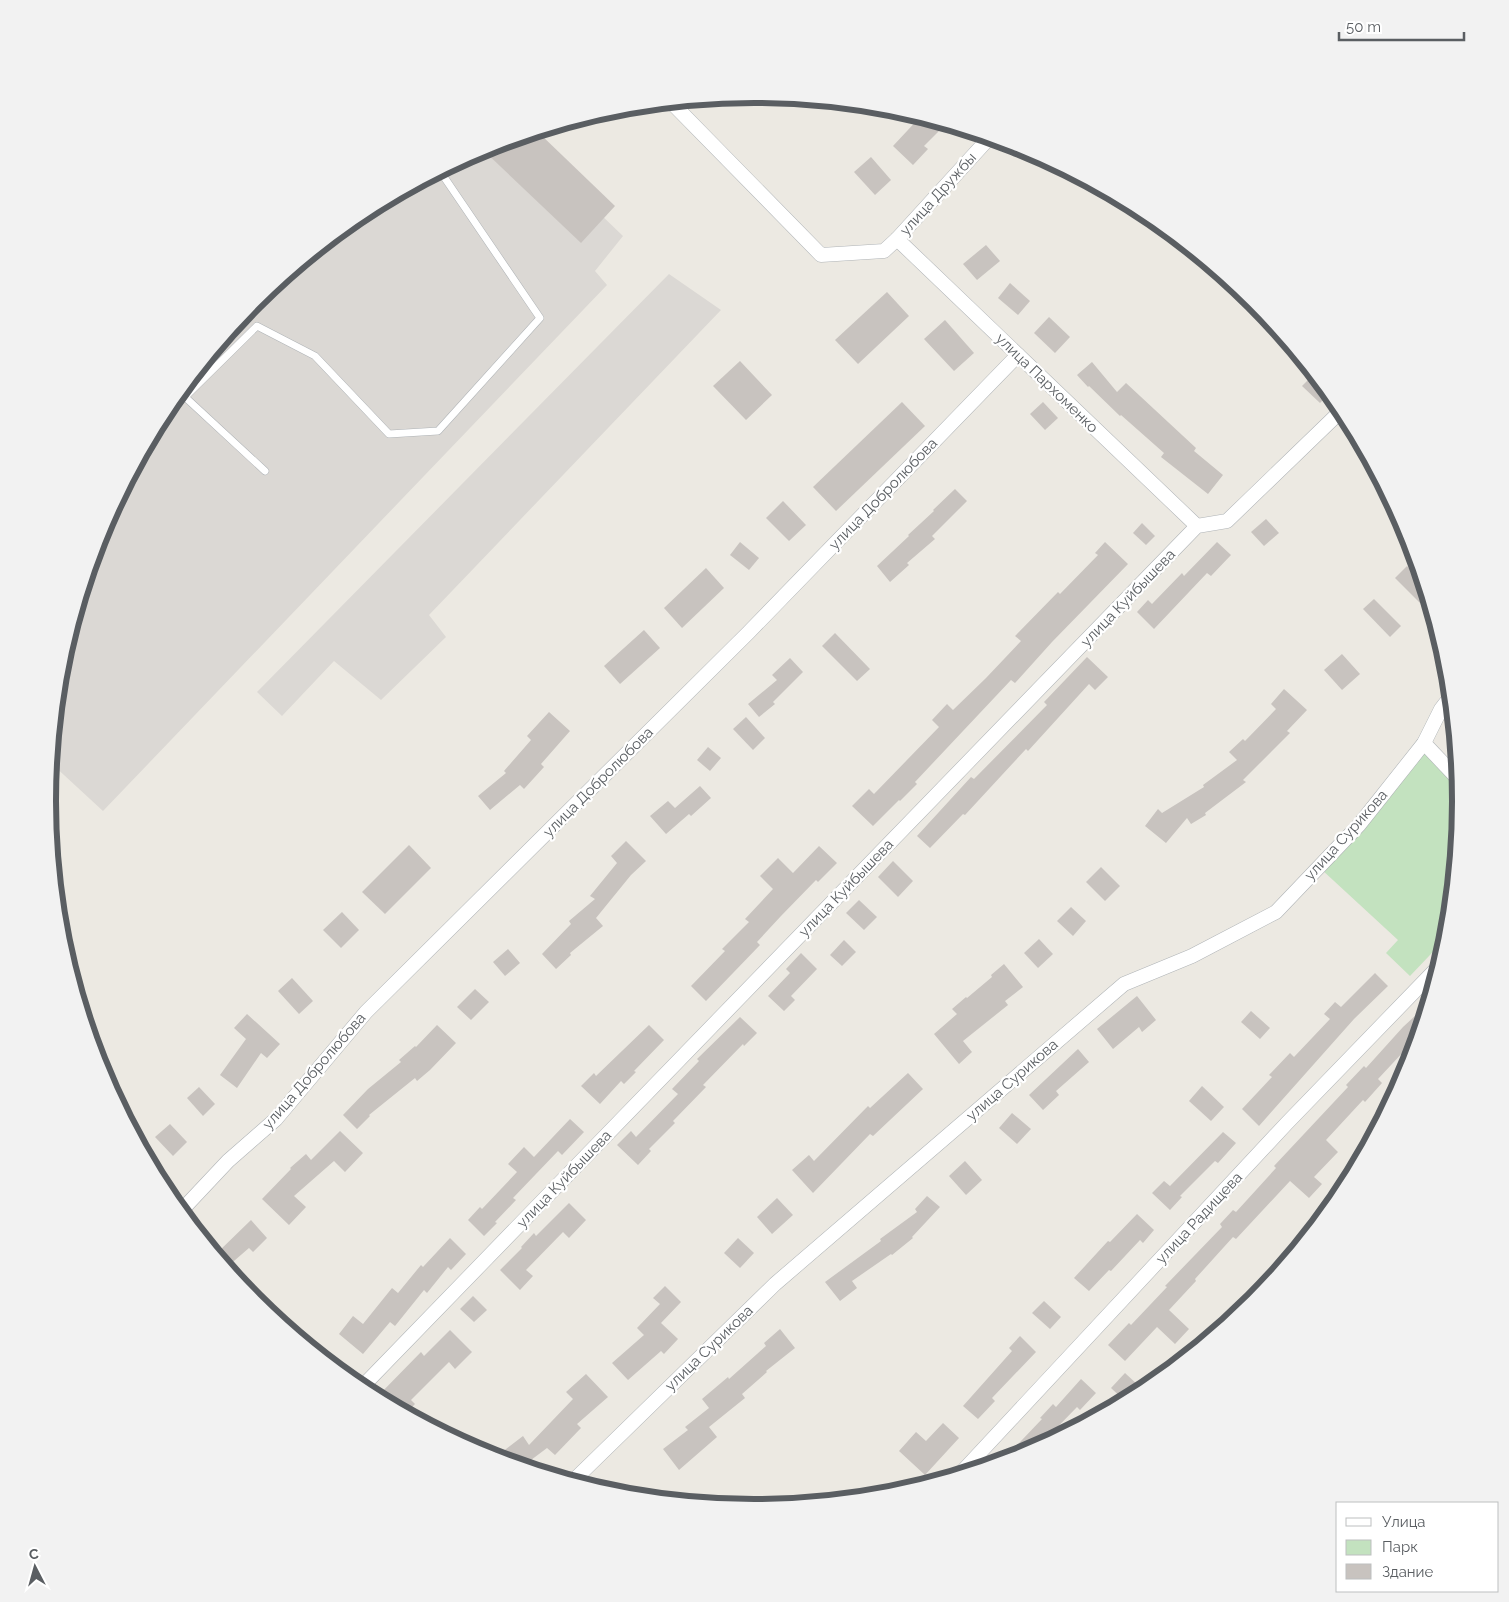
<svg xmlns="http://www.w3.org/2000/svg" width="1509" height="1602" viewBox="0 0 1509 1602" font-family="Raleway,sans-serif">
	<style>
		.industrial { fill: #dbd8d4 }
		.green { fill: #c3e2bf }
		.building { fill: #c8c3bf }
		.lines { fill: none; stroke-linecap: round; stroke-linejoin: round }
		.lane-casing { stroke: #afb3b6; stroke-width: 8 }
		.street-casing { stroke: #afb3b6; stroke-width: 15 }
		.lane { stroke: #fff; stroke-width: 7 }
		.street { stroke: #fff; stroke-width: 14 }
		.labels { text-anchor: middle; stroke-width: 4.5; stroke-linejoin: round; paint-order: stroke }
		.street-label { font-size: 15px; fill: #5a5e62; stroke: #fff }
		.rim { fill: none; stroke: #5a5e62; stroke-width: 6 }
	</style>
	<rect width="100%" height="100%" fill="#ece9e2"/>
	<!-- industrial -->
	<g class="industrial">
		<path d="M520,137L623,236L595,271L607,285L103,811L51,763L61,663L101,530L167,408L255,301L362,213L484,148Z"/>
		<path d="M669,274L721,310L429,615L446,637L381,700L334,661L282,716L257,692Z"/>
	</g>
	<!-- green -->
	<path class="green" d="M1424,747L1460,788L1461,801L1448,936L1410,976L1386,953L1398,940L1321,869Z"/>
	<!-- building -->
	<g class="building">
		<path d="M921,116L946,124L924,146L928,149L913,165L893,146Z"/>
		<path d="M538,132L615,206L581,243L482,149Z"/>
		<path d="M871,157L891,180L875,195L854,172Z"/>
		<path d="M986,245L1000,261L977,280L963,264Z"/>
		<path d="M1010,283L1030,301L1018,315L998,298Z"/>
		<path d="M887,292L909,316L858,364L835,340Z"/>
		<path d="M1049,317L1070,337L1055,353L1034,333Z"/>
		<path d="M945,320L974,353L954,371L924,339Z"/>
		<path d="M740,361L772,395L746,420L713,386Z"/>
		<path d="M1092,362L1117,392L1126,383L1196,448L1194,451L1223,475L1208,494L1161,457L1164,453L1121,415L1120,416L1089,386L1088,387L1077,375Z"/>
		<path d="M1314,374L1330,393L1320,403L1302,386Z"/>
		<path d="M902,402L925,426L836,511L813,487Z"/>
		<path d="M1043,402L1058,418L1045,430L1030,414Z"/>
		<path d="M955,489L967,501L932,536L935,539L907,563L909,565L890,582L877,566L909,536L908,535L934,511L933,510Z"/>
		<path d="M783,501L806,525L789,541L766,518Z"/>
		<path d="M1266,519L1279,533L1264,546L1251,532Z"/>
		<path d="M1142,523L1155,536L1146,545L1133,533Z"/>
		<path d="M740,542L759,558L749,570L730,555Z"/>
		<path d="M1105,542L1128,564L1052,642L1015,683L1011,680L915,782L917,784L900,801L899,800L873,826L852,806L869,789L874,794L939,727L932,720L947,704L953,710L986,678L1021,641L1015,636L1058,592L1060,594L1098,555L1095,553Z"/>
		<path d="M1217,542L1231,555L1211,576L1207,573L1154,629L1137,612L1148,600L1152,604L1182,573L1184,576Z"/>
		<path d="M1407,566L1423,582L1428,596L1420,603L1395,578Z"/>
		<path d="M706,568L724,588L682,628L664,608Z"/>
		<path d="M1374,599L1401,626L1390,637L1363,609Z"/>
		<path d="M644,630L660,648L620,684L604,666Z"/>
		<path d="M835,633L870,669L857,681L822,646Z"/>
		<path d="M1342,654L1360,674L1342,690L1324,670Z"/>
		<path d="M1087,657L1108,677L1095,690L1089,684L1028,751L1026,749L965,815L963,814L930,848L917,836L971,777L974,779L1047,705L1044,702Z"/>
		<path d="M790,658L803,672L773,702L775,704L759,717L748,704L777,680L772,675Z"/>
		<path d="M1284,689L1307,710L1287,731L1290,733L1243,780L1246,782L1205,813L1206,815L1191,824L1187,818L1166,843L1145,826L1158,809L1162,813L1204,787L1203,785L1237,760L1229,752L1243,739L1245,741L1276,709L1271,704Z"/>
		<path d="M549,712L570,731L541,764L544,767L524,789L520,785L490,810L478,796L506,773L504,771L531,740L527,736Z"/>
		<path d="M746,717L765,738L753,750L733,729Z"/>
		<path d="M708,747L721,758L710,771L697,760Z"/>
		<path d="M700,786L711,798L691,816L689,814L666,834L650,816L668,801L675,808Z"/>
		<path d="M626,841L646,861L631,875L596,918L603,926L570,953L571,955L556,969L542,954L571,924L569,921L595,899L590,896L617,863L611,856Z"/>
		<path d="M409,845L431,868L385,914L362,892Z"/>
		<path d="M819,846L837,863L818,882L816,880L781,916L757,942L760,945L706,1001L691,986L725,951L722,949L749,922L745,919L773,889L760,876L778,858L793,873Z"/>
		<path d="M893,861L913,881L898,897L878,877Z"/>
		<path d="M1101,867L1120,886L1105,901L1086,882Z"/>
		<path d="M859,900L877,917L864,930L846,913Z"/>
		<path d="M1071,907L1086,921L1073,936L1057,921Z"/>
		<path d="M342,912L359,930L341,948L323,930Z"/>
		<path d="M1039,939L1053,954L1038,968L1024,953Z"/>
		<path d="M844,940L856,952L842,966L830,955Z"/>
		<path d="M508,949L520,963L505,976L493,962Z"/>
		<path d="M801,953L817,969L791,996L795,1000L784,1011L768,996L790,973L786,969Z"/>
		<path d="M1004,964L1023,987L1005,1001L1008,1005L963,1041L972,1052L959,1064L934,1034L957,1014L952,1009L966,997L967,998L992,977L991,975Z"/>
		<path d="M1375,973L1388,986L1354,1019L1259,1126L1242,1109L1272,1077L1269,1075L1290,1053L1294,1057L1330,1019L1324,1014L1335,1002L1341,1007Z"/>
		<path d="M292,978L313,1001L299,1014L278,991Z"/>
		<path d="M475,989L489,1002L471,1020L457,1007Z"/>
		<path d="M1137,996L1156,1020L1142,1032L1139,1027L1113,1049L1097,1029Z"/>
		<path d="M1429,1003L1419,1035L1378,1079L1382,1083L1365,1102L1363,1100L1326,1140L1338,1152L1314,1177L1322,1184L1309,1198L1290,1181L1236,1239L1233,1237L1195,1279L1196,1281L1169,1310L1189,1329L1175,1344L1157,1327L1125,1361L1108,1345L1129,1323L1131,1325L1167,1287L1165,1286L1222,1227L1220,1224L1233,1210L1236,1212L1276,1168L1274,1166L1348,1087L1346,1085L1364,1066L1366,1068L1403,1027Z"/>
		<path d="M1251,1011L1270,1028L1260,1039L1241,1022Z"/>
		<path d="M247,1014L280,1044L267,1058L261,1053L237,1088L220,1075L246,1039L234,1028Z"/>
		<path d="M740,1017L757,1033L744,1046L743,1044L703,1085L706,1087L673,1121L675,1123L649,1149L651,1151L638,1165L617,1145L631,1131L636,1137L678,1094L672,1089L699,1061L697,1059Z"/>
		<path d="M437,1025L456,1043L430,1070L417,1081L415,1078L369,1115L370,1116L357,1129L343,1115L368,1089L401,1062L399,1060L415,1046L416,1047Z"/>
		<path d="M649,1025L664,1040L634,1071L636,1072L624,1084L621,1081L600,1104L581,1086L594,1073L596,1076Z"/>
		<path d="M1078,1049L1089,1062L1056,1091L1059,1095L1043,1110L1029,1095Z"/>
		<path d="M908,1073L923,1089L873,1136L870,1134L813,1193L792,1170L809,1155L814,1161L868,1106L870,1108Z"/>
		<path d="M1202,1086L1224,1107L1211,1121L1189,1101Z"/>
		<path d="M199,1087L215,1104L203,1116L187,1098Z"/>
		<path d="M1012,1113L1031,1129L1017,1144L999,1128Z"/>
		<path d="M570,1119L584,1132L562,1155L558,1151L513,1198L516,1200L495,1222L497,1223L484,1236L468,1220L480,1207L482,1209L517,1172L508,1164L524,1147L534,1157Z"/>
		<path d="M170,1124L187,1142L173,1156L155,1137Z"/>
		<path d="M340,1131L363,1153L345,1172L334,1161L294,1196L306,1207L289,1225L262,1199L291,1169L290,1168L306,1154L311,1160Z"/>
		<path d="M1223,1132L1236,1143L1218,1163L1215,1161L1180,1196L1182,1197L1170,1210L1152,1193L1164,1181L1170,1186Z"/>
		<path d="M965,1161L982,1180L966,1195L949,1176Z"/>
		<path d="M927,1196L940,1207L912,1237L913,1238L892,1255L891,1254L852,1281L857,1288L840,1301L825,1282L881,1241L880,1239L917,1212L915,1209Z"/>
		<path d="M777,1198L793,1215L772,1234L757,1217Z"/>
		<path d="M569,1203L586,1220L569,1238L563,1232L526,1270L533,1276L520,1290L500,1270L522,1248L521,1247L534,1233L536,1236Z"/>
		<path d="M1137,1214L1154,1230L1143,1243L1140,1240L1111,1271L1109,1270L1089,1291L1074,1278L1108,1241L1110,1242Z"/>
		<path d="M251,1220L267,1238L253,1252L249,1248L227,1267L216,1254Z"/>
		<path d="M450,1238L466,1254L451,1270L448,1267L427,1293L424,1290L395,1326L390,1322L363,1354L339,1334L353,1316L363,1324L392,1288L398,1293L421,1265L423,1267Z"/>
		<path d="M738,1238L754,1253L740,1268L724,1253Z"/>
		<path d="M665,1286L681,1302L661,1323L678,1339L664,1354L661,1351L628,1380L612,1363L644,1335L637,1328L660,1304L653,1298Z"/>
		<path d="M473,1296L487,1310L474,1322L460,1309Z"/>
		<path d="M1044,1301L1061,1317L1050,1329L1032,1313Z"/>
		<path d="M780,1329L795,1348L766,1371L767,1372L742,1394L745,1398L709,1427L717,1437L679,1470L663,1449L688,1430L685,1427L709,1408L702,1399L728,1377L729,1379L766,1346L764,1343Z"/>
		<path d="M450,1330L472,1352L455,1369L449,1362L411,1400L415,1404L406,1413L377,1397L421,1352L424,1356Z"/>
		<path d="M1020,1336L1036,1352L992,1398L995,1401L978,1419L963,1406L1012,1351L1009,1348Z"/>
		<path d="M1125,1373L1139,1386L1125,1401L1111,1388Z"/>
		<path d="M586,1374L608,1397L577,1424L581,1428L555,1455L547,1448L523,1466L510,1462L502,1452L523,1436L529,1445L573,1399L566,1392Z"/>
		<path d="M1081,1379L1096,1393L1080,1410L1077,1407L1038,1447L1025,1454L1001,1462L1042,1419L1040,1418L1053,1404L1056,1407Z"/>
		<path d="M943,1423L959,1438L925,1475L899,1451L916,1432L926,1441Z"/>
	</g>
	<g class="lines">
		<defs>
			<path id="lane" d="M265,471L185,397L257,326L315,356L389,434L438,431L540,318L440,171"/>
			<g id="street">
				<path d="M671,102L821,255L884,251L897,239L990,137"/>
				<path d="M897,239L1197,526"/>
				<path d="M1424,743L1460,781"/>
				<path d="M181,1211L228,1161L276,1119L366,1012L748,633L1018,355"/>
				<path d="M361,1388L1197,526L1227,521L1343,409"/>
				<path d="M960,1474L1287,1123L1440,965"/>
				<path d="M573,1481L775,1284L1124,984L1192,956L1276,912L1359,825L1424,743L1441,709L1451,696"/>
			</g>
		</defs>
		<!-- lane casing -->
		<use href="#lane" class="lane-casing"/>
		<!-- street casing -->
		<use href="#street" class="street-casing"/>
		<!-- lane -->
		<use href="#lane" class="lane"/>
		<!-- street -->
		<use href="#street" class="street"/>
	</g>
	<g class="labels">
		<!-- street labels -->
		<g class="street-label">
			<text transform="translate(938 194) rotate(-48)" y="5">улица Дружбы</text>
			<text transform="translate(1047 383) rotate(44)" y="5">улица Пархоменко</text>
			<text transform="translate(883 494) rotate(-46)" y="5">улица Добролюбова</text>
			<text transform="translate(1128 598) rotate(-46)" y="5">улица Куйбышева</text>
			<text transform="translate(598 782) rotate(-45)" y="5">улица Добролюбова</text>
			<text transform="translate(1346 835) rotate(-48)" y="5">улица Сурикова</text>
			<text transform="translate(846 888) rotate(-46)" y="5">улица Куйбышева</text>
			<text transform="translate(314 1071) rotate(-49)" y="5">улица Добролюбова</text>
			<text transform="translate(1012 1080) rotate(-41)" y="5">улица Сурикова</text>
			<text transform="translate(564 1179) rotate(-46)" y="5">улица Куйбышева</text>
			<text transform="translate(1199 1218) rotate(-47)" y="5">улица Радищева</text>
			<text transform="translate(709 1348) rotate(-44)" y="5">улица Сурикова</text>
		</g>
	</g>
	<!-- crop -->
	<path d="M0 0H1509V1602H0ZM56 801a698 698 0 1 1 1396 0a698 698 0 1 1-1396 0Z" fill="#f2f2f2" fill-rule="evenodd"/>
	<path class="rim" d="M56 801a698 698 0 1 1 1396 0a698 698 0 1 1-1396 0Z"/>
	<!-- legend -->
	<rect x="1336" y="1502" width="162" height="90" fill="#ffffff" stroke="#bdbfc0"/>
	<rect x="1346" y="1518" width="25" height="8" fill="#ffffff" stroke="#bdbfc0"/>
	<text x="1382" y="1527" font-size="15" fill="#5a5e62">Улица</text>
	<rect x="1346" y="1540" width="25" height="15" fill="#c3e2bf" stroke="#bdbfc0"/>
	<text x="1382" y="1552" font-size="15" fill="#5a5e62">Парк</text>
	<rect x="1346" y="1564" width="25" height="15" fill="#c8c3bf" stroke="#bdbfc0"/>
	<text x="1382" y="1577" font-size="15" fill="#5a5e62">Здание</text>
	<!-- north arrow -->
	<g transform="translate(35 1567) rotate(354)" stroke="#ffffff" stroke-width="4" paint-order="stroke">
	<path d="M0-4L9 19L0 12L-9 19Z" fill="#5a5e62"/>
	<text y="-8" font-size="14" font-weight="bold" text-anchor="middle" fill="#5a5e62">С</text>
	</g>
	<!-- scale -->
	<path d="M1339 32v8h125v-8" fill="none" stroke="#5a5e62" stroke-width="2.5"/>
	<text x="1346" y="32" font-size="15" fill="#5a5e62" stroke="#ffffff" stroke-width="4" paint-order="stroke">50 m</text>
</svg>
